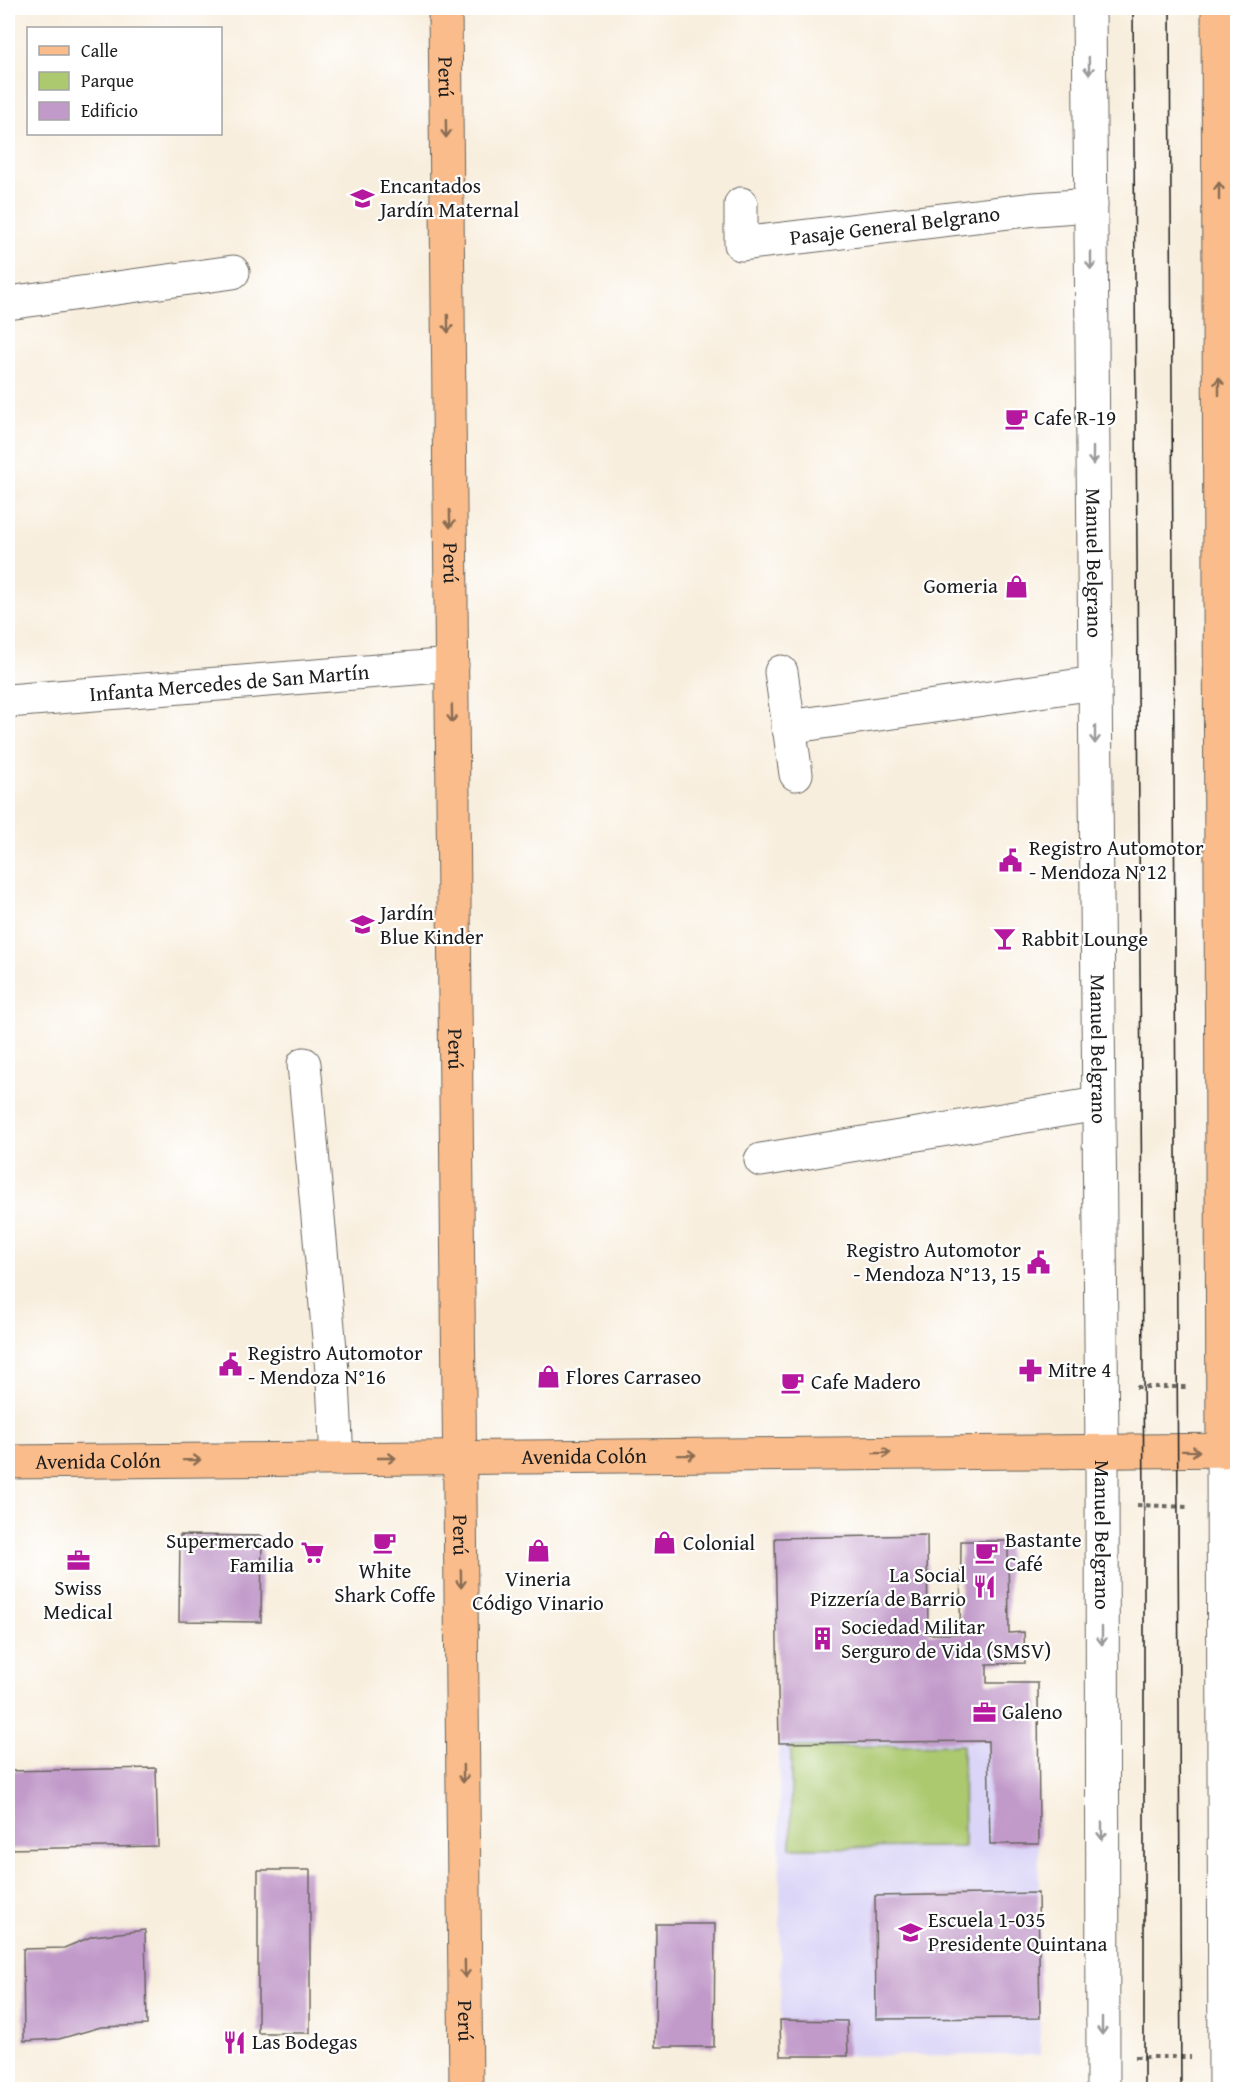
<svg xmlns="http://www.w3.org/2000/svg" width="1245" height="2097" viewBox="0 0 1245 2097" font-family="'Gentium Book Plus',serif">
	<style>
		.built { fill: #dbd6f7 }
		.green { fill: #acc970; stroke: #647246; stroke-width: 1.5 }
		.building { fill: #c19ac9 }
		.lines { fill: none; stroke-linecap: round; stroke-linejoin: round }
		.minor-casing { stroke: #696660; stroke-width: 35 }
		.major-casing { stroke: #696660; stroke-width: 35 }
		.path { stroke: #696660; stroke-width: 4; stroke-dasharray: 4.5 4.5; stroke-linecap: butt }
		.minor { stroke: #fff; stroke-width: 33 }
		.major { stroke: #f9bc8a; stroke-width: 33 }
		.tram { stroke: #1c1c1c; stroke-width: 1.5 }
		.oneway { stroke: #999 }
		.oneway2 { stroke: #8a6c53 }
		.labels { text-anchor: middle; stroke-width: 4.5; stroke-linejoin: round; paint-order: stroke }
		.street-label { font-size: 21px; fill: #1c1c1c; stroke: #fff }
		.poi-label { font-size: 21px; fill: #1c1c1c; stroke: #fff; text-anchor: start }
	</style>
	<rect width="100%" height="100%" fill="#fff"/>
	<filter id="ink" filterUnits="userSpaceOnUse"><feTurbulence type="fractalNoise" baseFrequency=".0167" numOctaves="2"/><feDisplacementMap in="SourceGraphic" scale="12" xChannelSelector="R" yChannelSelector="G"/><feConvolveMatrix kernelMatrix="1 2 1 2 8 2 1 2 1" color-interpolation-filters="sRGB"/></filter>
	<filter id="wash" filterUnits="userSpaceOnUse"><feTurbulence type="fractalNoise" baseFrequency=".008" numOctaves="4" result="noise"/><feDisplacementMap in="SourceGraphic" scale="24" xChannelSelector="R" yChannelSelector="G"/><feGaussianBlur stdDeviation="1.35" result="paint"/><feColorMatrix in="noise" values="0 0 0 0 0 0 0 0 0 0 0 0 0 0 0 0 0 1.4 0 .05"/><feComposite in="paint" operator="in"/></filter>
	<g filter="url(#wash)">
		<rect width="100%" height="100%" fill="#f8eedd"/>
		<!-- built -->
		<path class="built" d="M1038,1740L1040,2055L781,2056L779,1743Z"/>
		<!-- green -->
		<path class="green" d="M963,1745L964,1847L791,1848V1747Z"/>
		<g id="blocks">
			<!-- building -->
			<g class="building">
				<path d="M180,1535L262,1536L261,1622L179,1621Z"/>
				<path d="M927,1535L928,1634H960L961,1541H1008L1009,1633L1024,1632L1025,1663L987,1664V1683H1038L1039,1844H990L988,1741L779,1743L775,1538Z"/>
				<path d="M156,1768L158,1846L8,1849V1771Z"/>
				<rect x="258" y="1870" width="52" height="163"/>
				<path d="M1038,1893L1040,2018L876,2019L875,1896Z"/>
				<path d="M656,1924H715L714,2047H655Z"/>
				<path d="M145,1930L147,2025L101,2027L59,2039L24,2041L23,1949L64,1948L93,1936Z"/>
				<path d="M780,2020L847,2021L848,2056H781Z"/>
			</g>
		</g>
	</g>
	<g filter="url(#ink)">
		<use href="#blocks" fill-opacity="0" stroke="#696660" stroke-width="1.5"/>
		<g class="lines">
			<defs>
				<g id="minor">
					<path id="s1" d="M1089,8L1102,1451L1103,2090"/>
					<path id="s2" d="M741,204V244L1035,209L1091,205"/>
					<path d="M8,303L233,272"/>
					<path d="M781,672L796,774"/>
					<path id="s3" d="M8,701L452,665"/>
					<path d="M788,727L1095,683"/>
					<path d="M304,1064L333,1382L337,1459"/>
					<path d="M761,1160L1098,1104"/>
					<path d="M1223,1451L1225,2090"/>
				</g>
				<g id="major">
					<path id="s4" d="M445,8L466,2090"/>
					<path d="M1218,8L1223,1451"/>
					<path id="s5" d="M8,1462L1238,1450"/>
				</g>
			</defs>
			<!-- minor casing -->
			<use href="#minor" class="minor-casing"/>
			<!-- major casing -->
			<use href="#major" class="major-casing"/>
			<!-- path -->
			<g class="path">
				<path d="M1136,1387H1189"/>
				<path d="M1137,1505L1189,1507"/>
				<path d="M1135,2057H1191"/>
			</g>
			<!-- minor -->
			<use href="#minor" class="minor"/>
			<!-- major -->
			<use href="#major" class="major"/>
			<!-- tram -->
			<g class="tram">
				<path d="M1133,8L1144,1505V2090"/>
				<path d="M1170,8L1181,2090"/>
			</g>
		</g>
		<!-- one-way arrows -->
		<defs><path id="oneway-shaft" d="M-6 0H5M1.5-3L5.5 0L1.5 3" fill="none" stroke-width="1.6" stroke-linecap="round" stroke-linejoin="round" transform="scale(1.5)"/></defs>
		<g class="oneway">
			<use href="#oneway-shaft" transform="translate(1089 66) rotate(89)"/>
			<use href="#oneway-shaft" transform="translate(1091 261) rotate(90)"/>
			<use href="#oneway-shaft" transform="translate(1093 456) rotate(90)"/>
			<use href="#oneway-shaft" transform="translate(1095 735) rotate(90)"/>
			<use href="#oneway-shaft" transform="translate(1102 1636) rotate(90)"/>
			<use href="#oneway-shaft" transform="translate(1102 1831) rotate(90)"/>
			<use href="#oneway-shaft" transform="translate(1102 2026) rotate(90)"/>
		</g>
		<g class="oneway2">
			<use href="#oneway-shaft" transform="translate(446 129) rotate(89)"/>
			<use href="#oneway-shaft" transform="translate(1219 191) rotate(-90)"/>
			<use href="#oneway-shaft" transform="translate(448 324) rotate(89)"/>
			<use href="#oneway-shaft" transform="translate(1219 386) rotate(-90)"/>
			<use href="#oneway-shaft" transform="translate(450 519) rotate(89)"/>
			<use href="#oneway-shaft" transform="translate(452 714) rotate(89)"/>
			<use href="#oneway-shaft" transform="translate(1191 1451) rotate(1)"/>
			<use href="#oneway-shaft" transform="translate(882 1453) rotate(-1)"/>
			<use href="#oneway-shaft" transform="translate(687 1455) rotate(-1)"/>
			<use href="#oneway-shaft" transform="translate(387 1458)"/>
			<use href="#oneway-shaft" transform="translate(192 1460) rotate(-1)"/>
			<use href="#oneway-shaft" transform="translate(461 1579) rotate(89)"/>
			<use href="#oneway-shaft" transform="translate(463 1774) rotate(89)"/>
			<use href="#oneway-shaft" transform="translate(465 1969) rotate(89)"/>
		</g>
	</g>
	<!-- icons -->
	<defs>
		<symbol id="school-bare" viewBox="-9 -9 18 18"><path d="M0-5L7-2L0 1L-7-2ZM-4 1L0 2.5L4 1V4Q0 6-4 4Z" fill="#b5179e" stroke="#fff" stroke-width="2.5" paint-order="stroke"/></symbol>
		<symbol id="cafe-bare" viewBox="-9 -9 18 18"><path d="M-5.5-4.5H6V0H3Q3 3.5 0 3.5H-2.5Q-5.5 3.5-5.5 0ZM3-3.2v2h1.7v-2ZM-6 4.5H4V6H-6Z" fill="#b5179e" stroke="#fff" stroke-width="2.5" paint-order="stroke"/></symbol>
		<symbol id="shop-bare" viewBox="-9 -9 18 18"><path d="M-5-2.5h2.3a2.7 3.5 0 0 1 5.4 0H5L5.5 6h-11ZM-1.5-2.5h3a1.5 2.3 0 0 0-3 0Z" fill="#b5179e" stroke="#fff" stroke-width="2.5" paint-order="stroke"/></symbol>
		<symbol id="civic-bare" viewBox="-9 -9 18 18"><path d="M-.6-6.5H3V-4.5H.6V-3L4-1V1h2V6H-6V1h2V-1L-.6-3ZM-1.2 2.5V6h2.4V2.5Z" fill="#b5179e" stroke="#fff" stroke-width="2.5" paint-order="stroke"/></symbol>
		<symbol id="bar-bare" viewBox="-9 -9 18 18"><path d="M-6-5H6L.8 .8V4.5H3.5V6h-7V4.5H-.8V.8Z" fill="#b5179e" stroke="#fff" stroke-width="2.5" paint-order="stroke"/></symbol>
		<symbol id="pharmacy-bare" viewBox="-9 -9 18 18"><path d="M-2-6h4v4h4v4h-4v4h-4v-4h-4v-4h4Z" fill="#b5179e" stroke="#fff" stroke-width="2.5" paint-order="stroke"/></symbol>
		<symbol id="supermarket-bare" viewBox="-9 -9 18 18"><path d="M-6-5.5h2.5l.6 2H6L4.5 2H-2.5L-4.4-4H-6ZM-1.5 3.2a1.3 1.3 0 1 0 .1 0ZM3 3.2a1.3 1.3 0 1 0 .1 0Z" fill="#b5179e" stroke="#fff" stroke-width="2.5" paint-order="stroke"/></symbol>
		<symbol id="office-bare" viewBox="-9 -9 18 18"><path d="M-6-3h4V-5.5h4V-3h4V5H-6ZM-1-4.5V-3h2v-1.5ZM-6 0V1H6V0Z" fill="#b5179e" stroke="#fff" stroke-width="2.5" paint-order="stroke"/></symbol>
		<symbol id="restaurant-bare" viewBox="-9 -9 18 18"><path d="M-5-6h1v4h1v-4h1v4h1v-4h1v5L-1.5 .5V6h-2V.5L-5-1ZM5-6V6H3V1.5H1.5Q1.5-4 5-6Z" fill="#b5179e" stroke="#fff" stroke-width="2.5" paint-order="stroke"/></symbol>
		<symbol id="building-bare" viewBox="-9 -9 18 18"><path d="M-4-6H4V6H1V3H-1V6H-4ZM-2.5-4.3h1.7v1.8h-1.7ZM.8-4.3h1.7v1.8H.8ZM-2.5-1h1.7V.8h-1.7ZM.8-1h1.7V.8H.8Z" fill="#b5179e" stroke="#fff" stroke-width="2.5" paint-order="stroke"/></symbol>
	</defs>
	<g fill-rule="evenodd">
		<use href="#school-bare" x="346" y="182" width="33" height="33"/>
		<use href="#cafe-bare" x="1000" y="402" width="33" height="33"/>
		<use href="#shop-bare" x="1000" y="570" width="33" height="33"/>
		<use href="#civic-bare" x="994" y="844" width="33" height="33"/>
		<use href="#school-bare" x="346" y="908" width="33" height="33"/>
		<use href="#bar-bare" x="988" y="922" width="33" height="33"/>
		<use href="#civic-bare" x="1022" y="1246" width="33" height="33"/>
		<use href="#civic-bare" x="214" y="1348" width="33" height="33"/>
		<use href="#pharmacy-bare" x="1014" y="1354" width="33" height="33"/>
		<use href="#shop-bare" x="532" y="1360" width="33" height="33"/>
		<use href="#cafe-bare" x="776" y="1366" width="33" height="33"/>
		<use href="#cafe-bare" x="368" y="1526" width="33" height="33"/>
		<use href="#shop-bare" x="648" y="1526" width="33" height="33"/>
		<use href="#shop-bare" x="522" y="1534" width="33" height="33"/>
		<use href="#cafe-bare" x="970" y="1536" width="33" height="33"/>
		<use href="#supermarket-bare" x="296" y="1536" width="33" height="33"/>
		<use href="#office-bare" x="62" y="1544" width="33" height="33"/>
		<use href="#restaurant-bare" x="968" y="1570" width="33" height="33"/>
		<use href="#building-bare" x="806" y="1622" width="33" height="33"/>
		<use href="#office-bare" x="968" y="1696" width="33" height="33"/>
		<use href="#school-bare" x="894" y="1916" width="33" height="33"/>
		<use href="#restaurant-bare" x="218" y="2026" width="33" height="33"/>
	</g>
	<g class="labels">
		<!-- street labels -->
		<g class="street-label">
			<text dy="7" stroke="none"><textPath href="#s4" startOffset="69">Perú</textPath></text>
			<text dy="7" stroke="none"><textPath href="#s2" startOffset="195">Pasaje General Belgrano</textPath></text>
			<text dy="7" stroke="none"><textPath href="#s4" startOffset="555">Perú</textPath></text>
			<text dy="7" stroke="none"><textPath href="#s1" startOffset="555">Manuel Belgrano</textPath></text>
			<text dy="7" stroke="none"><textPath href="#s3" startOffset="222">Infanta Mercedes de San Martín</textPath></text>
			<text dy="7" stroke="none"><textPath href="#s1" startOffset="1041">Manuel Belgrano</textPath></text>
			<text dy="7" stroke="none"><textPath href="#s4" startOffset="1041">Perú</textPath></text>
			<text dy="7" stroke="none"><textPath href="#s5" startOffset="576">Avenida Colón</textPath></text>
			<text dy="7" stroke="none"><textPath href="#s5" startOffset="90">Avenida Colón</textPath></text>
			<text dy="7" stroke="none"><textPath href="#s4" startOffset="1527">Perú</textPath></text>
			<text dy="7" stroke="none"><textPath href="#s1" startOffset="1527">Manuel Belgrano</textPath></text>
			<text dy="7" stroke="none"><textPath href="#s4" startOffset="2013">Perú</textPath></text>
		</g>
		<!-- poi labels -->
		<g class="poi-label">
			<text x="380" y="193">Encantados<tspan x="380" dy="24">Jardín Maternal</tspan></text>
			<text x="1034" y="425">Cafe R-19</text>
			<text x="998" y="593" text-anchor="end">Gomeria</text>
			<text x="1029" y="855">Registro Automotor<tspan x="1029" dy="24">- Mendoza N°12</tspan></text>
			<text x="380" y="920">Jardín<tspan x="380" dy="24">Blue Kinder</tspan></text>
			<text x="1022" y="946">Rabbit Lounge</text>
			<text x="1021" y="1257" text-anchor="end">Registro Automotor<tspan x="1021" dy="24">- Mendoza N°13, 15</tspan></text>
			<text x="248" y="1360">Registro Automotor<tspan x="248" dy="24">- Mendoza N°16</tspan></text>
			<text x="1048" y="1377">Mitre 4</text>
			<text x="566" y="1384">Flores Carraseo</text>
			<text x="811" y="1389">Cafe Madero</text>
			<text x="1005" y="1547">Bastante<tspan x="1005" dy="24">Café</tspan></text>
			<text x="294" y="1548" text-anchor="end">Supermercado<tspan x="294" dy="24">Familia</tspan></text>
			<text x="683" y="1550">Colonial</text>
			<text x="385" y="1578" text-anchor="middle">White<tspan x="385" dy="24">Shark Coffe</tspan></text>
			<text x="966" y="1582" text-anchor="end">La Social<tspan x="966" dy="24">Pizzería de Barrio</tspan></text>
			<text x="538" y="1586" text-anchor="middle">Vineria<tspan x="538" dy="24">Código Vinario</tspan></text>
			<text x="78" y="1595" text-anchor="middle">Swiss<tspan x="78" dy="24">Medical</tspan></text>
			<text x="841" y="1634">Sociedad Militar<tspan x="841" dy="24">Serguro de Vida (SMSV)</tspan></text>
			<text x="1002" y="1719">Galeno</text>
			<text x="928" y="1927">Escuela 1-035<tspan x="928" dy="24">Presidente Quintana</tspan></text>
			<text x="252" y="2049">Las Bodegas</text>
		</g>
	</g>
	<!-- margin -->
	<rect width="1245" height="2097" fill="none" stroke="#fff" stroke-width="30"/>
	<!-- legend -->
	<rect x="27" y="27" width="195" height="108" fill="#ffffff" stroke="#a4a4a4" stroke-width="1.5"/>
	<rect x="39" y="46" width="30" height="9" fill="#f9bc8a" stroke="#a4a4a4" stroke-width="1.5"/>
	<text x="81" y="57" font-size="18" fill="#1c1c1c">Calle</text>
	<rect x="39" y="72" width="30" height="18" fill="#acc970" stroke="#a4a4a4" stroke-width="1.5"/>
	<text x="81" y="87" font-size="18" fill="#1c1c1c">Parque</text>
	<rect x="39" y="102" width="30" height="18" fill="#c19ac9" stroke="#a4a4a4" stroke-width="1.5"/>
	<text x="81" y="117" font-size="18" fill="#1c1c1c">Edificio</text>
</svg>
